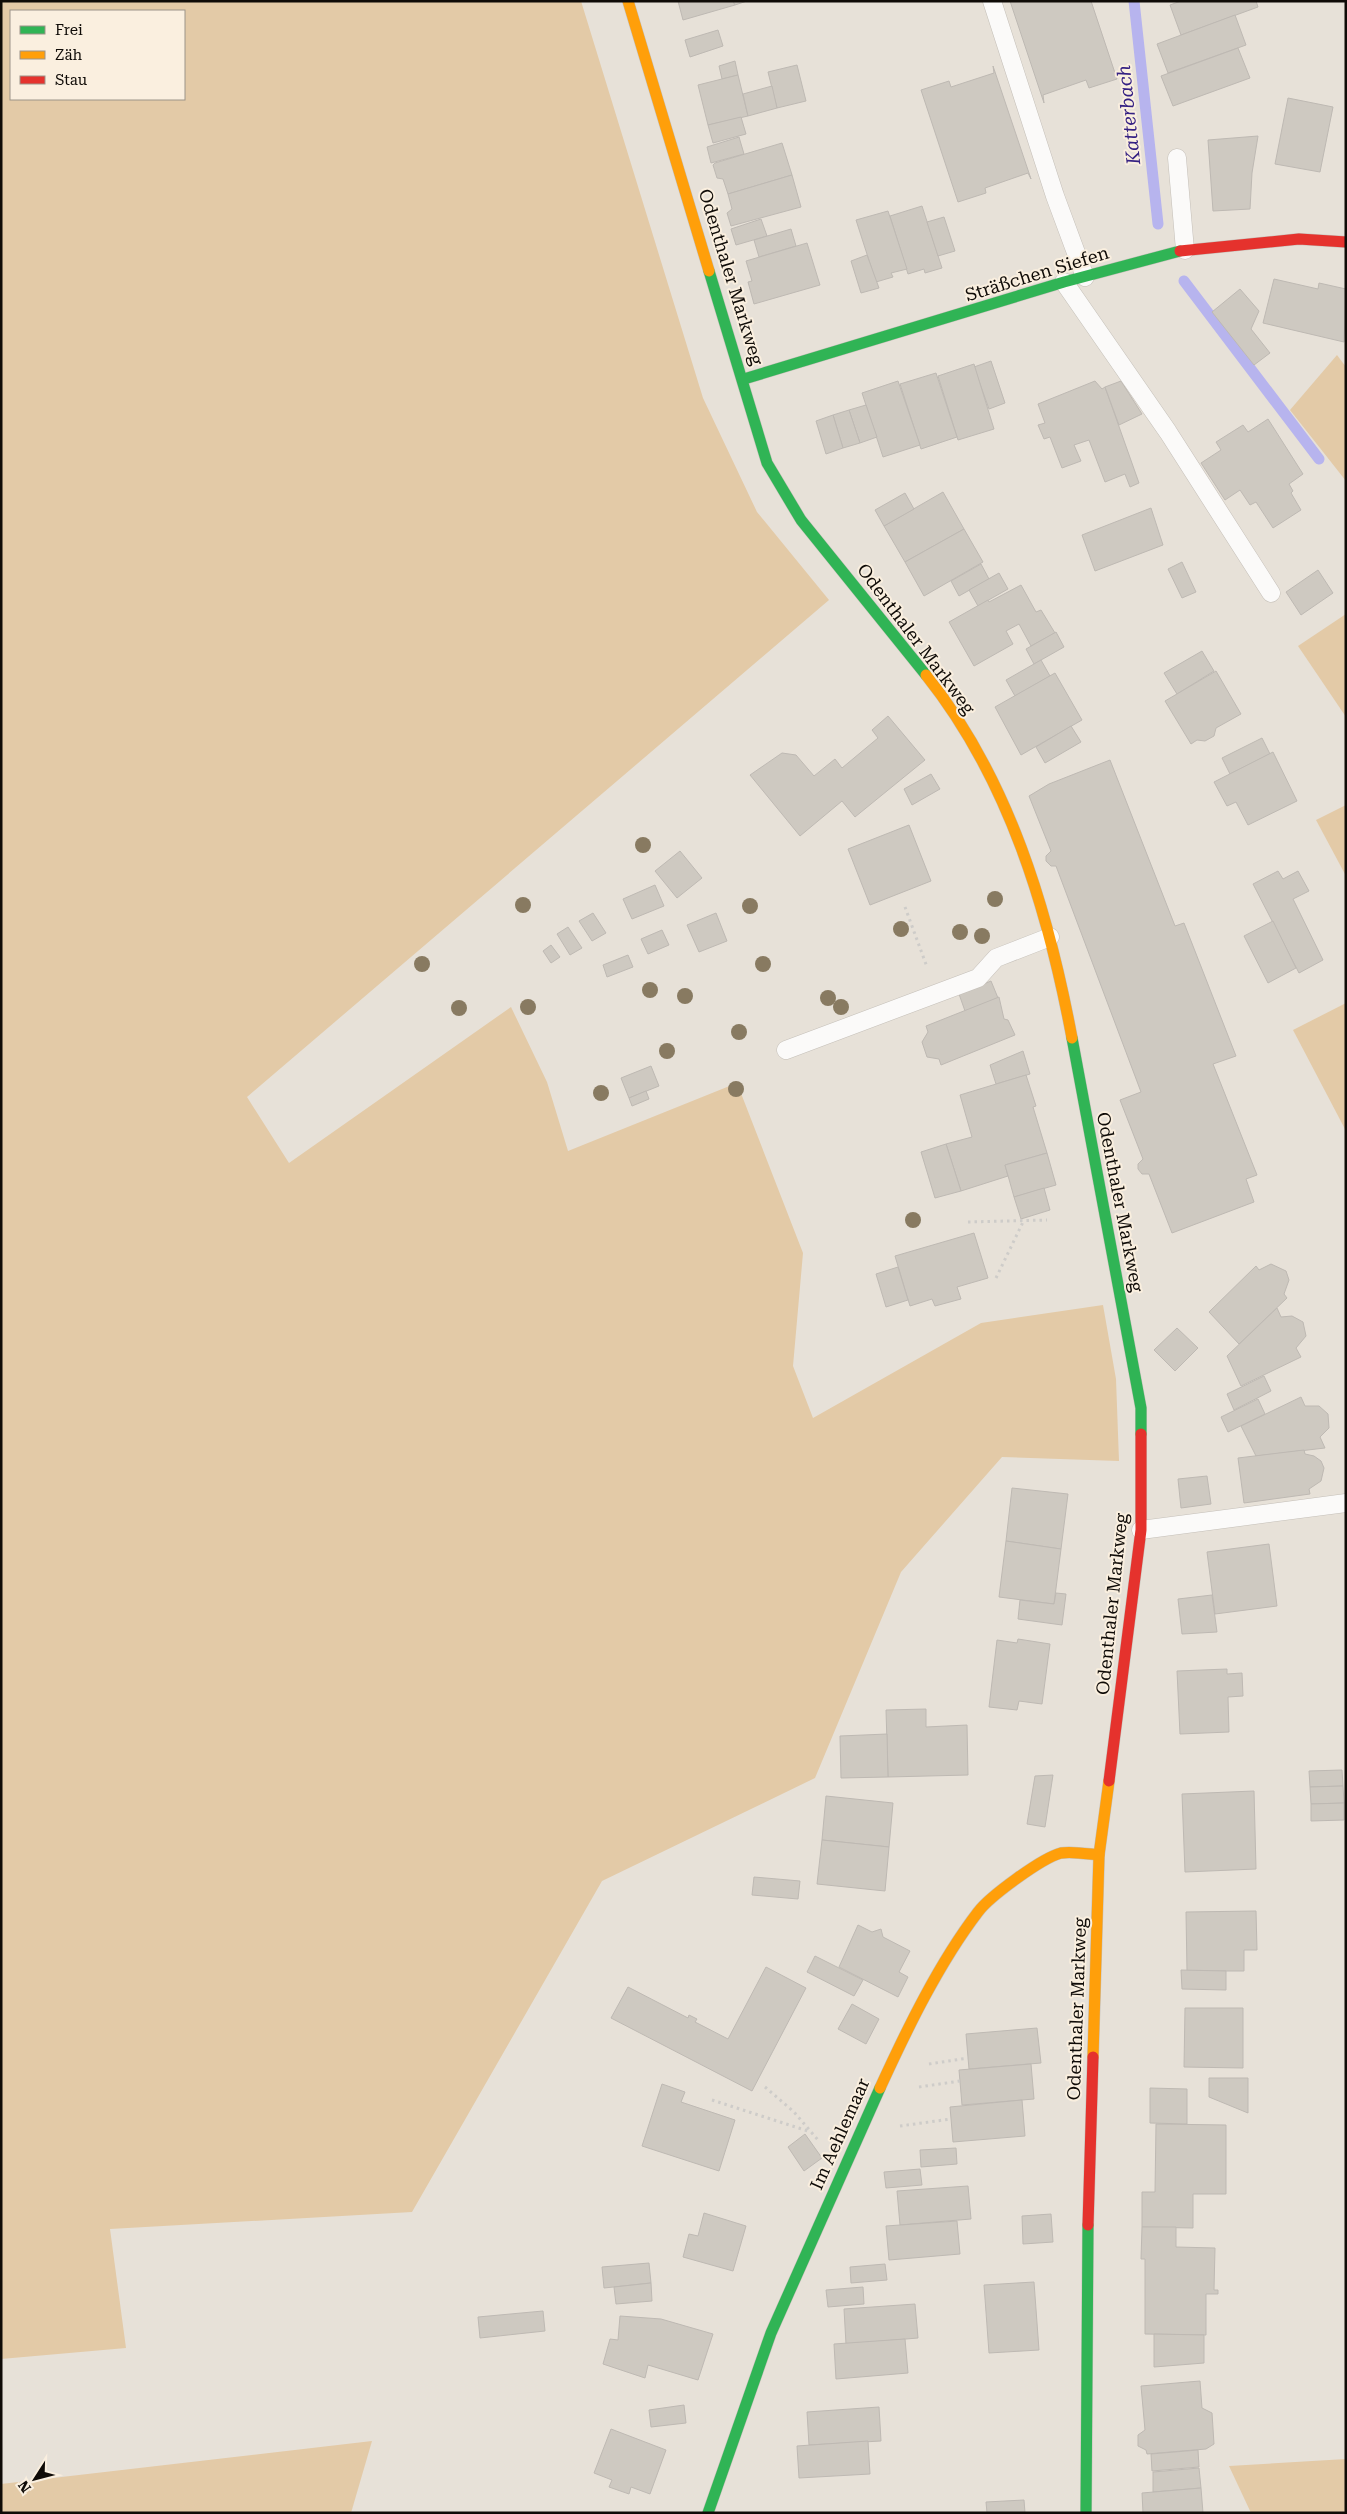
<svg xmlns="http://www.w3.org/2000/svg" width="1347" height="2514" viewBox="0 0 1347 2514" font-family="'Roboto Serif',serif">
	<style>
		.green { fill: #e3caa7; fill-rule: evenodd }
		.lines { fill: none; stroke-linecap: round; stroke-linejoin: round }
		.stream { stroke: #b7b4ee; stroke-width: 11 }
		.building { fill: #cec9c1; stroke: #beb9b3 }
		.lane-casing { stroke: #c4bfb8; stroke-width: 19 }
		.fast-casing { stroke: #c4bfb8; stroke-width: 12 }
		.slow-casing { stroke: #c4bfb8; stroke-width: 12 }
		.jam-casing { stroke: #c4bfb8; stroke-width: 12 }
		.path { stroke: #ceccc9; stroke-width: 3; stroke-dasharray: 2.5 4; stroke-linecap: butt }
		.lane { stroke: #fbfaf9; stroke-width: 18 }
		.fast { stroke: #30b455; stroke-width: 11 }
		.slow { stroke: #ff9f0a; stroke-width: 11 }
		.jam { stroke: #e5322d; stroke-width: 11 }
		.tree { fill: #887a61 }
		.labels { text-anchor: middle; stroke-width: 4; stroke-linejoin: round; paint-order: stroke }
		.street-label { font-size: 18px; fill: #0f0b07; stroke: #faefdf }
		.water-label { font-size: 19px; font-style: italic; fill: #352183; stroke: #faefdf }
	</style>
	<rect width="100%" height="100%" fill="#e7e1d8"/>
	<!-- green -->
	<g class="green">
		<path d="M1,1H581L703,398L757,512L829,600L247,1097L289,1163L511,1007L547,1082L568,1151L737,1083L803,1253L793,1366L813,1418L981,1323L1103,1305L1116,1379L1119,1461L1002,1457L901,1572L815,1778L602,1881L412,2212L110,2229L126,2348L1,2359ZM11,11H184V99H11Z"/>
		<path d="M1337,355L1346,367V481L1290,410Z"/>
		<path d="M1346,614V717L1298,646Z"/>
		<path d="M1346,805V876L1316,820Z"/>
		<path d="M1346,1003V1131L1293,1030Z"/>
		<path d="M372,2441L351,2513H1V2484Z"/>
		<path d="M1346,2459V2513H1251L1229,2466Z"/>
	</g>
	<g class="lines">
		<!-- stream -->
		<g class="stream">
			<path d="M1134,1L1158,224"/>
			<path d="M1184,281L1319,459"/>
		</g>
	</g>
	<!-- building -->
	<g class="building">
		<path d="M678,1H733L735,5L683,20Z"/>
		<path d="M733,1H747L735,5Z"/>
		<path d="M1010,1H1091L1117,79L1089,88L1086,80L1043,95L1044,103Z"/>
		<path d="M1181,1H1256L1258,7L1181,35L1170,5Z"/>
		<path d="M1235,15L1246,45L1168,73L1157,44Z"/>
		<path d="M718,30L723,46L690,57L685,40Z"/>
		<path d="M1238,48L1250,78L1173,106L1161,76Z"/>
		<path d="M735,61L738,75L722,79L719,66Z"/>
		<path d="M797,65L806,101L777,108L768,72Z"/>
		<path d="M993,66L1031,179L1028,173L985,188L986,193L958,202L921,90L949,81L951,87L994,73Z"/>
		<path d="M738,75L748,116L708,125L698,85Z"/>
		<path d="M772,86L777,108L748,116L743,94Z"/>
		<path d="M1288,98L1333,107L1320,172L1275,164Z"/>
		<path d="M741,117L746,134L713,143L708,125Z"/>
		<path d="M1258,136L1252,173L1250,209L1213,211L1208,140Z"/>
		<path d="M739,137L744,154L711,163L707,147Z"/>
		<path d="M782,143L792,175L728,194L723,179L717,178L713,165L715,163Z"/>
		<path d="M792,175L801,207L731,226L727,213L732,209L728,194Z"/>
		<path d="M922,206L942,268L925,273L924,269L908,274L890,216Z"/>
		<path d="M888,211L907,269L891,273L893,277L876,282L856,220Z"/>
		<path d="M944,217L955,251L938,256L927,222Z"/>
		<path d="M761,219L767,236L736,245L731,229Z"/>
		<path d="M791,229L796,246L759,257L754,240Z"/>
		<path d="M807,243L820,285L754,304L748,282L752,281L746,261Z"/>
		<path d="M867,255L879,288L861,293L851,261Z"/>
		<path d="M1274,279L1318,289L1319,283L1346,289L1344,342L1263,323Z"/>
		<path d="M1240,289L1259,311L1251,329L1270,353L1254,365L1212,312Z"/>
		<path d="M991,361L1005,403L989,409L974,367Z"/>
		<path d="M974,364L994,429L958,440L938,376Z"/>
		<path d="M936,373L957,437L921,449L900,384Z"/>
		<path d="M898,381L920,445L883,457L862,393Z"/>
		<path d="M1095,381L1102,389L1105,387L1139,483L1130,487L1125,474L1105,482L1089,440L1074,445L1081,461L1062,468L1050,437L1044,439L1038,425L1045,423L1038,404Z"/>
		<path d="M1121,381L1142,414L1119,425L1105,387Z"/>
		<path d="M866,405L877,437L860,443L849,410Z"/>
		<path d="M849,410L860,443L843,448L833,415Z"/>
		<path d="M833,415L843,448L826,454L816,421Z"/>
		<path d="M1268,419L1303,474L1289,484L1293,491L1291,493L1301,510L1273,528L1256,502L1250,505L1240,490L1225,500L1201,463L1221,450L1216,442L1243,425L1248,432Z"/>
		<path d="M943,492L964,529L905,562L884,526Z"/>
		<path d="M905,493L914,509L884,526L875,510Z"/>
		<path d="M1151,508L1163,545L1095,571L1082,535Z"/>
		<path d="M964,529L983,562L924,596L905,562Z"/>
		<path d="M1182,562L1196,592L1182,598L1168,569Z"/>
		<path d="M981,564L989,579L959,596L951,581Z"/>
		<path d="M1318,570L1333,593L1301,615L1286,592Z"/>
		<path d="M999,573L1008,589L978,606L969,590Z"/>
		<path d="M1021,585L1036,612L1041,610L1055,633L1031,646L1019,624L1006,631L1013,644L974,666L949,622L988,600L989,602Z"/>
		<path d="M1056,632L1064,647L1034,664L1026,649Z"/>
		<path d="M1202,651L1214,671L1177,694L1164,673Z"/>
		<path d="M1041,660L1050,676L1015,696L1006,680Z"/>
		<path d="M1216,671L1241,714L1216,728L1214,736L1205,741L1197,740L1191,744L1165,701Z"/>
		<path d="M1055,673L1082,720L1021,755L995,707Z"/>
		<path d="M888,716L925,760L855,817L842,801L800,836L750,775L782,753L796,755L814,776L835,759L842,768L878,738L872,730Z"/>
		<path d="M1071,726L1081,742L1045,763L1036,747Z"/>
		<path d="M1262,738L1270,754L1230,774L1222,758Z"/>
		<path d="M1273,752L1297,801L1248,825L1236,802L1227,806L1214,782Z"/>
		<path d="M1110,760L1175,926L1184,923L1236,1056L1213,1064L1257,1175L1246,1179L1254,1202L1172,1233L1149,1174H1142L1138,1169V1164L1143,1159L1120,1100L1141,1092L1056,866H1051L1046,861V856L1051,851L1029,796L1049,784Z"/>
		<path d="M931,774L940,789L912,805L904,789Z"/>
		<path d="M909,825L931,881L870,905L848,849Z"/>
		<path d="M680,851L702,878L677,898L655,871Z"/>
		<path d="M1278,871L1283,879L1298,871L1309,891L1293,899L1323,960L1299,973L1253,884Z"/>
		<path d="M655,885L664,906L632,919L623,899Z"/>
		<path d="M593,913L606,933L592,941L579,921Z"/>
		<path d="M716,913L727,941L699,952L687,925Z"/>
		<path d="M1273,921L1296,968L1268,983L1244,936Z"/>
		<path d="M568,927L582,948L570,955L557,934Z"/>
		<path d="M662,930L669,945L648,954L641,939Z"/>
		<path d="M551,945L560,957L551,963L543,951Z"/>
		<path d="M628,955L633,967L607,977L603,965Z"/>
		<path d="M991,981L998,998L965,1011L959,994Z"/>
		<path d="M999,997L1004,1019L1008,1020L1015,1035L941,1065L939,1059L927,1057L922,1042L928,1032L926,1026Z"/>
		<path d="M1023,1051L1030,1074L996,1084L990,1065Z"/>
		<path d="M651,1066L659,1086L629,1098L621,1078Z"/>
		<path d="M1026,1075L1036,1106L1033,1107L1047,1153L1005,1165L1008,1176L961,1191L946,1144L972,1137L960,1095Z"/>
		<path d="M646,1091L649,1099L632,1106L629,1098Z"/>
		<path d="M946,1144L961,1191L935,1198L921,1152Z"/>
		<path d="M1047,1153L1056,1185L1014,1197L1005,1165Z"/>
		<path d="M1044,1188L1050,1210L1021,1219L1014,1197Z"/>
		<path d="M974,1233L988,1278L957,1287L961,1299L935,1306L932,1299L910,1306L895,1256Z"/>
		<path d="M1271,1264L1286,1271L1289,1280L1284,1294L1287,1298L1239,1344L1209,1312L1256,1266L1259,1270Z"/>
		<path d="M898,1267L908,1300L886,1307L876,1274Z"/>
		<path d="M1277,1308L1281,1317L1292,1316L1303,1322L1306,1336L1296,1348L1301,1357L1241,1386L1227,1356Z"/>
		<path d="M1177,1328L1198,1348L1175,1371L1154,1350Z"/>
		<path d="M1264,1376L1271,1391L1234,1410L1227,1394Z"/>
		<path d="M1301,1397L1305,1406H1319L1328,1414L1329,1428L1320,1437L1325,1448L1256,1456L1241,1426Z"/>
		<path d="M1258,1399L1265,1414L1228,1432L1221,1417Z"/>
		<path d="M1304,1450L1305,1454L1314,1456L1321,1461L1324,1468L1321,1481L1309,1489L1310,1494L1244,1503L1238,1458Z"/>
		<path d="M1207,1476L1211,1504L1181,1508L1178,1479Z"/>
		<path d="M1012,1488L1068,1494L1061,1549L1006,1541Z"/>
		<path d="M1006,1541L1061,1549L1054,1604L999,1597Z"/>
		<path d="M1269,1544L1277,1606L1215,1614L1207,1552Z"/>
		<path d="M1056,1593L1066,1594L1062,1625L1018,1619L1020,1600L1054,1604Z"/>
		<path d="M1212,1595L1217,1632L1182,1634L1178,1599Z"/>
		<path d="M1018,1639L1050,1644L1042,1704L1019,1701L1017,1710L989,1707L997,1640L1017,1643Z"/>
		<path d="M1227,1669V1674L1242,1673L1243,1696L1228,1697L1229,1732L1180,1734L1177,1671Z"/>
		<path d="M926,1709V1727L967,1725L968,1775L888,1777L886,1710Z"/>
		<path d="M887,1734L888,1777L841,1778L840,1736Z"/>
		<path d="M1342,1770L1343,1786L1310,1787L1309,1771Z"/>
		<path d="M1053,1775L1045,1827L1027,1824L1035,1776Z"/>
		<path d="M1343,1786L1344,1803L1311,1804L1310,1787Z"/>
		<path d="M1254,1791L1256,1869L1185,1872L1182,1794Z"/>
		<path d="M826,1796L893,1803L889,1847L822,1840Z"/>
		<path d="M1344,1803V1820L1311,1821V1804Z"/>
		<path d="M822,1840L889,1847L885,1891L817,1884Z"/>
		<path d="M754,1877L800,1881L798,1899L752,1895Z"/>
		<path d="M1256,1911L1257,1950H1244V1971H1187L1186,1912Z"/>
		<path d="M858,1925L872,1932L881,1929L883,1937L910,1951L899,1972L908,1977L898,1997L839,1967Z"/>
		<path d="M815,1956L863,1980L854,1996L807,1972Z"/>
		<path d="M766,1967L806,1988L752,2091L611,2018L628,1987L688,2018L689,2015L697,2019L695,2022L728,2039Z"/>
		<path d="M1181,1970L1226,1971V1990L1182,1989Z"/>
		<path d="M852,2004L879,2019L866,2044L838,2029Z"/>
		<path d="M1185,2008H1243V2068L1184,2067Z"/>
		<path d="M1037,2028L1041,2063L969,2069L966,2034Z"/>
		<path d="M1031,2064L1034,2099L962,2105L959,2070Z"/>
		<path d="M1209,2078H1248V2113L1209,2097Z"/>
		<path d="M662,2084L685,2092L681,2102L735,2120L719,2171L642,2146Z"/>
		<path d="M1150,2088L1187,2089V2124L1150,2123Z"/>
		<path d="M1022,2100L1025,2136L953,2142L950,2107Z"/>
		<path d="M1156,2124L1226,2125V2194H1193V2228L1142,2227V2192H1155Z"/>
		<path d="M805,2134L822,2158L804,2171L788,2147Z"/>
		<path d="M956,2148L957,2164L921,2167L920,2150Z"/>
		<path d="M920,2169L922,2185L886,2188L884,2172Z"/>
		<path d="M968,2186L971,2219L900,2225L897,2191Z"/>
		<path d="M704,2213L746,2226L733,2271L683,2257L689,2234L698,2236Z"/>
		<path d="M1051,2214L1053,2242L1023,2244L1022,2216Z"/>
		<path d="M957,2221L960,2254L889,2260L886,2226Z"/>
		<path d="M1142,2227H1176V2247L1215,2248L1214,2290H1218V2294H1206V2335L1145,2334V2259H1141Z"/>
		<path d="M649,2263L651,2283L604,2288L602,2267Z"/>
		<path d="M885,2264L887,2280L851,2283L850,2267Z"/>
		<path d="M1034,2282L1039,2350L989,2353L984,2285Z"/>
		<path d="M651,2283L652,2301L616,2304L614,2287Z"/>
		<path d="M863,2287L864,2304L828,2307L826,2290Z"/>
		<path d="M915,2304L918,2338L846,2344L844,2309Z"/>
		<path d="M543,2311L545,2331L480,2338L478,2317Z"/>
		<path d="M620,2316L661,2319L713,2334L698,2380L648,2365L645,2378L603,2364L610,2339L618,2340Z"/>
		<path d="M1154,2334L1204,2335V2363L1154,2367Z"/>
		<path d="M905,2339L908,2373L836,2379L834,2344Z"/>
		<path d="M1200,2381L1202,2408L1212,2413L1214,2444L1206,2449L1147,2454L1146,2450L1138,2446V2435L1145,2430L1141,2386Z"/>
		<path d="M684,2405L686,2423L651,2427L649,2410Z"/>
		<path d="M879,2407L881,2441L809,2445L807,2412Z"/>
		<path d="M611,2429L666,2450L650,2494L631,2487L629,2494L609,2487L612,2480L594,2473Z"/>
		<path d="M868,2441L870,2474L799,2478L797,2446Z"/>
		<path d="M1198,2450L1199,2467L1152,2471L1151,2454Z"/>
		<path d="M1199,2468L1201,2488L1153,2492V2472Z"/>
		<path d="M1201,2488L1203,2513H1143L1142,2493Z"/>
		<path d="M1024,2500L1025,2513H987L986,2502Z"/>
	</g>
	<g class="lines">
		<defs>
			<g id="lane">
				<path d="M992,1L1055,196L1085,277"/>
				<path d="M1177,158L1185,250"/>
				<path d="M1064,282L1168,432L1271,593"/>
				<path d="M786,1050L978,978L996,958L1050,937"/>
				<path d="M1141,1530L1346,1503"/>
			</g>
			<g id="fast">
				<path d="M709,271L767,463L801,520L926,675"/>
				<path d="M744,379L1064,282L1180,251"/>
				<path d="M1072,1038L1141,1408V1434"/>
				<path d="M708,2513L771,2333L880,2088"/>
				<path d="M1086,2513L1088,2225"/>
			</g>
			<g id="slow">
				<path d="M628,1L709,271"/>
				<path d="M926,675C1009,779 1048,910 1072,1038"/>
				<path d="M1093,2057L1099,1855L1109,1781"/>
				<path d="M880,2088C907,2029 939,1963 978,1912C990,1896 1042,1858 1061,1853C1072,1851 1088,1854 1099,1855"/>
			</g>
			<g id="jam">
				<path d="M1180,251L1299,239L1346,242"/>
				<path d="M1109,1781L1141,1530V1434"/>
				<path d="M1088,2225L1093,2057"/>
			</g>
		</defs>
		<!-- lane casing -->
		<use href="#lane" class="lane-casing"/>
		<!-- fast casing -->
		<use href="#fast" class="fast-casing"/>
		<!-- slow casing -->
		<use href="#slow" class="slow-casing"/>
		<!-- jam casing -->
		<use href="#jam" class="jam-casing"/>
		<!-- path -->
		<g class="path">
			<path d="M905,907L927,967"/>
			<path d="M968,1222L1047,1220"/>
			<path d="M996,1278L1024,1220"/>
			<path d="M929,2064L968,2058"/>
			<path d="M765,2087L794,2112L818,2140"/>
			<path d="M919,2087L960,2081"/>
			<path d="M712,2100L811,2132"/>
			<path d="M900,2126L951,2119"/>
		</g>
		<!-- lane -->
		<use href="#lane" class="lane"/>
		<!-- fast -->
		<use href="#fast" class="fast"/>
		<!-- slow -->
		<use href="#slow" class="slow"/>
		<!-- jam -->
		<use href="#jam" class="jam"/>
	</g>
	<!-- trees -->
	<g class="tree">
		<circle cx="643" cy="845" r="8"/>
		<circle cx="995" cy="899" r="8"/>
		<circle cx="523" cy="905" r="8"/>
		<circle cx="750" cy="906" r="8"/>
		<circle cx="901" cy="929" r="8"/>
		<circle cx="960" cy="932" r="8"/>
		<circle cx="982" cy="936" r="8"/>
		<circle cx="422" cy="964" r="8"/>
		<circle cx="763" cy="964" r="8"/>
		<circle cx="650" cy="990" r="8"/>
		<circle cx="685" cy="996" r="8"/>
		<circle cx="828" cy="998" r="8"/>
		<circle cx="528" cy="1007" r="8"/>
		<circle cx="841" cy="1007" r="8"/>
		<circle cx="459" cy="1008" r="8"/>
		<circle cx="739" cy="1032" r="8"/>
		<circle cx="667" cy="1051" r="8"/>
		<circle cx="736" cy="1089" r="8"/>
		<circle cx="601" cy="1093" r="8"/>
		<circle cx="913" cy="1220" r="8"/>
	</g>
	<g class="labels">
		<!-- street labels -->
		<g class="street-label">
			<text transform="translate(1037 274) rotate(-17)" y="6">Sträßchen Siefen</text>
			<text transform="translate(731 277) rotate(73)" y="6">Odenthaler Markweg</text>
			<text transform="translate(916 639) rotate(53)" y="6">Odenthaler Markweg</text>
			<text transform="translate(1120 1202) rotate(79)" y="6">Odenthaler Markweg</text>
			<text transform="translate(1112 1604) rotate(-84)" y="6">Odenthaler Markweg</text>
			<text transform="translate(1077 2009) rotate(-88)" y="6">Odenthaler Markweg</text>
			<text transform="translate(840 2134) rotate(-66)" y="6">Im Aehlemaar</text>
		</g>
		<!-- water labels -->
		<g class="water-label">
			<text transform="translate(1128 115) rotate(-96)" y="7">Katterbach</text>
		</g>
	</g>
	<!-- border -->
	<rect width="1347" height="2514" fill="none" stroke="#0f0b07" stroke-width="5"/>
	<!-- legend -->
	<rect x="10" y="10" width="175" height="90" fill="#faefdf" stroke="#9c9489"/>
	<rect x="20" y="26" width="25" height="8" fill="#30b455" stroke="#9c9489"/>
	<text x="55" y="35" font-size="15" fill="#0f0b07">Frei</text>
	<rect x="20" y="51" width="25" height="8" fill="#ff9f0a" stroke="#9c9489"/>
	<text x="55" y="60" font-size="15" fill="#0f0b07">Zäh</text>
	<rect x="20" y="76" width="25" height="8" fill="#e5322d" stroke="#9c9489"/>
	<text x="55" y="85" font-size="15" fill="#0f0b07">Stau</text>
	<!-- north arrow -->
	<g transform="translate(35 2479) rotate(234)" stroke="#faefdf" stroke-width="4" paint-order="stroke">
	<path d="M0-4L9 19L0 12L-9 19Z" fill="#0f0b07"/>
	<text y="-8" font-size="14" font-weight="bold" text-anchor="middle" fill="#0f0b07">N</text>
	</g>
</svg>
